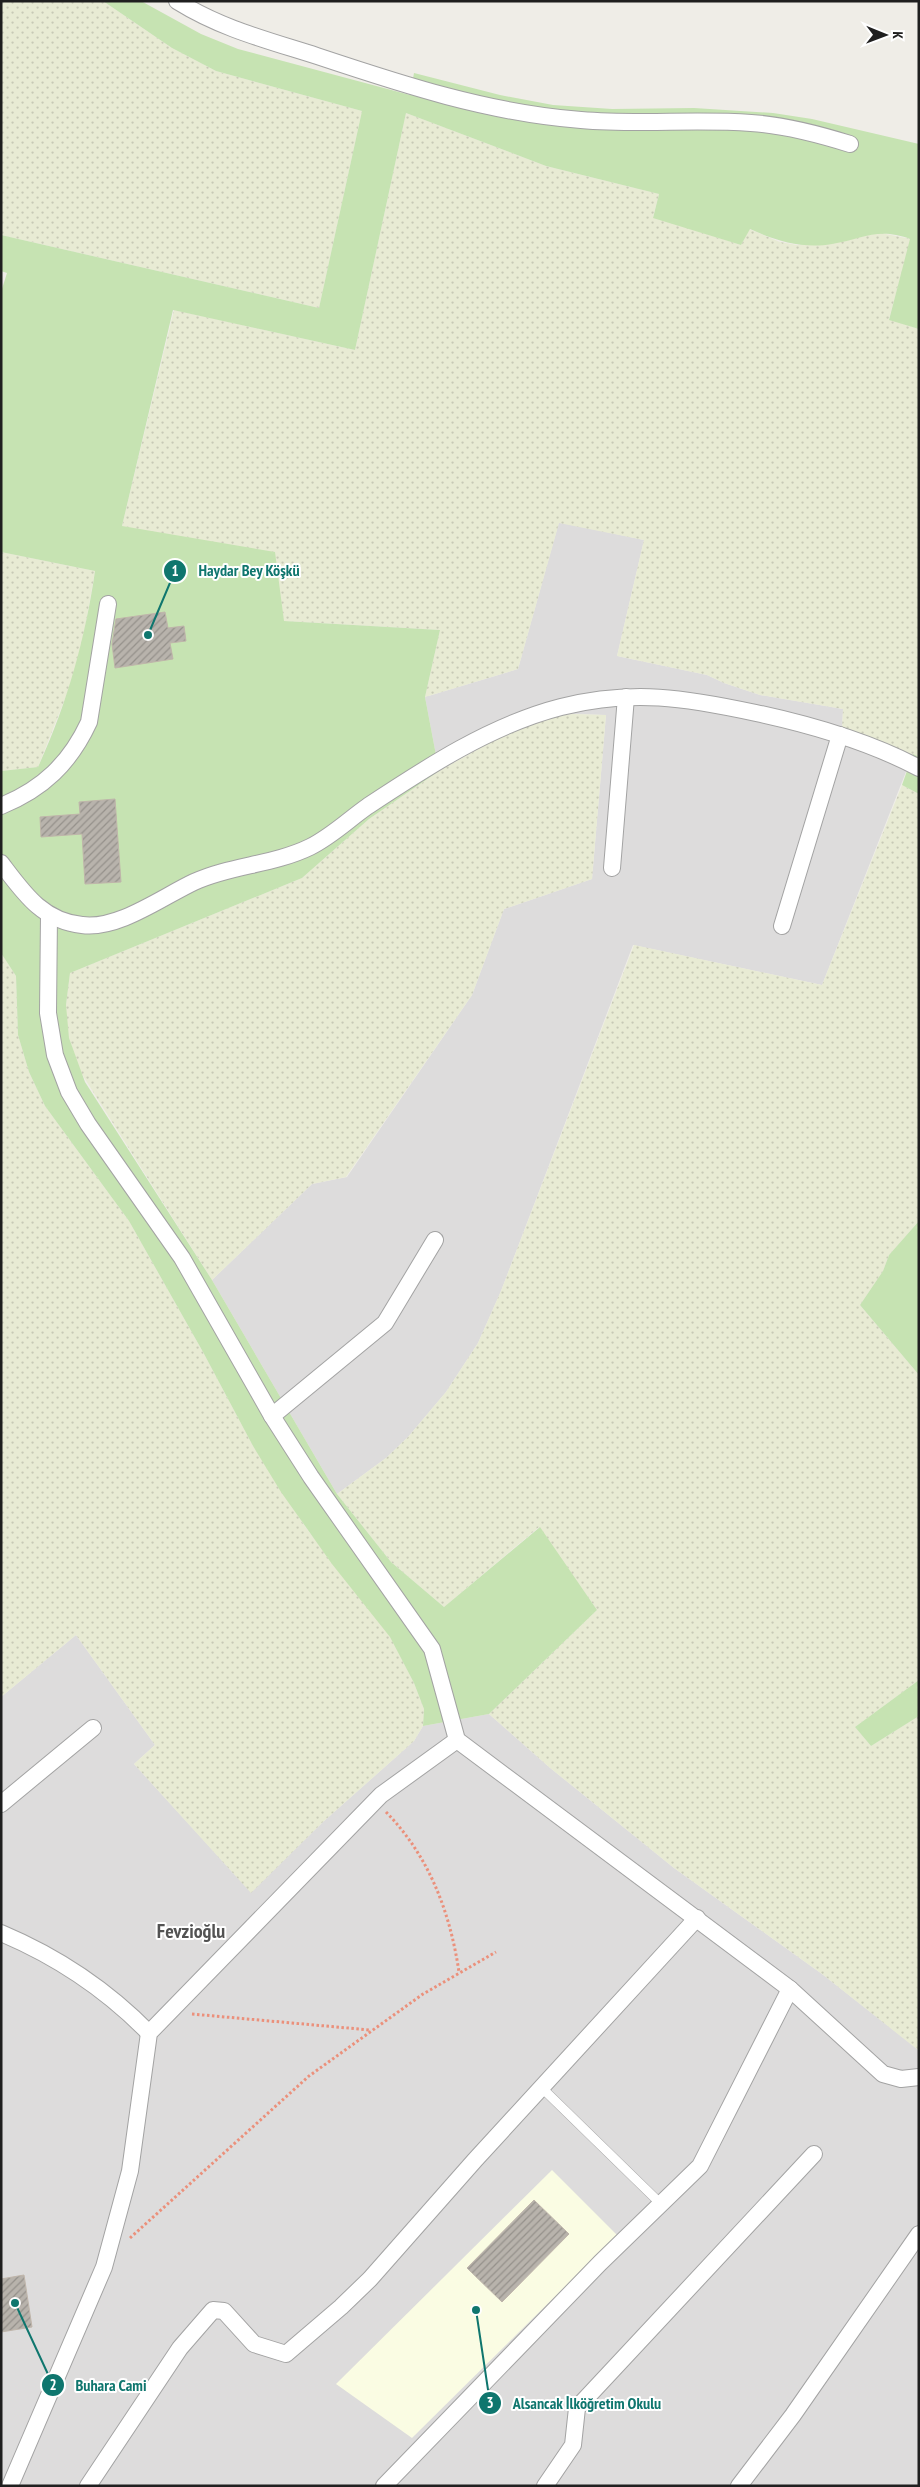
<svg xmlns="http://www.w3.org/2000/svg" width="920" height="2487" viewBox="0 0 920 2487" font-family="'PT Sans Narrow',sans-serif">
	<style>
		.residential { fill: #dddcdc }
		.education { fill: #fafce3 }
		.farmland { fill: url(#farmland-dots) }
		.grass { fill: #c6e3b2 }
		.building { fill: url(#building-hatch); stroke: #bfb5aa }
		.lines { fill: none; stroke-linecap: round; stroke-linejoin: round }
		.lane-casing { stroke: #a3a3a3; stroke-width: 10 }
		.street-casing { stroke: #a3a3a3; stroke-width: 18 }
		.path { stroke: #eb907b; stroke-width: 3; stroke-dasharray: 2.5 2.5; stroke-linecap: butt }
		.lane { stroke: #fff; stroke-width: 9 }
		.street { stroke: #fff; stroke-width: 16 }
		.labels { text-anchor: middle; stroke-width: 4; stroke-linejoin: round; paint-order: stroke }
		.district-label { font-size: 20px; font-weight: bold; fill: #525252; stroke: #fff }
		.leader { fill: none; stroke: #0f766e; stroke-width: 2 }
		.callout-dot { fill: #0f766e; stroke: #fff; stroke-width: 2 }
		.mark-label { font-size: 15px; text-anchor: middle; font-weight: bold; fill: #fff }
		.callout-label { font-size: 16px; text-anchor: middle; font-weight: bold; fill: #0f766e; stroke: #fff; stroke-width: 4; stroke-linejoin: round; paint-order: stroke }
	</style>
	<defs>
		<pattern id="farmland-dots" width="8" height="8" patternUnits="userSpaceOnUse" patternTransform="scale(1.25)"><rect width="8" height="8" fill="#e8ebd4"/><path d="M2 2h.1M6 6h.1" fill="none" stroke="#c7c9b6" stroke-width="1.8" stroke-linecap="round"/></pattern>
		<pattern id="building-hatch" width="6" height="6" patternUnits="userSpaceOnUse" patternTransform="scale(1.25)"><rect width="6" height="6" fill="#b8b3ac"/><path d="M-1 1l2-2M0 6l6-6M5 7l2-2" fill="none" stroke="#95918b"/></pattern>
	</defs>
	<rect width="100%" height="100%" fill="#efede7"/>
	<!-- residential -->
	<g class="residential">
		<path d="M559,522L644,540L617,656L707,675L724,683L760,695L843,709L842,729L913,754L822,985L633,945L501,1291L478,1343L446,1392L408,1437L386,1458L337,1494L212,1280L312,1184L347,1177L472,995L504,909L592,879L606,715L573,714L556,716L473,751L439,771L425,697L518,669Z"/>
		<path d="M76,1635L155,1745L134,1764L251,1892L324,1821L414,1741L423,1726L489,1714L549,1767L674,1868L822,1974L919,2050V2486H1V1697Z"/>
	</g>
	<!-- education -->
	<path class="education" d="M552,2170L617,2235L412,2438L336,2384Z"/>
	<!-- farmland -->
	<g class="farmland">
		<path d="M1,1H103L172,48L216,71L362,111L319,308L1,235Z"/>
		<path d="M406,113L546,166L659,194L653,217L741,245L749,229L780,242L797,245L831,244L859,236L881,233L911,239L889,319L919,329V757L842,729L843,709L760,695L724,683L707,675L617,656L644,540L559,523L518,669L425,697L440,630L284,621L122,526L174,310L355,350Z"/>
		<path d="M1,552L95,571L82,645L72,681L38,767L1,771Z"/>
		<path d="M573,714L606,715L592,879L504,909L472,995L346,1177L312,1184L212,1280L78,1068L69,1038L66,1022V1005L70,973L302,878L369,819L439,771L509,732L556,716Z"/>
		<path d="M902,785L919,794V1221L889,1255L883,1271L860,1305L919,1375V1680L855,1727L871,1746L919,1716L918,2050L822,1974L674,1868L549,1767L489,1714L597,1610L539,1527L444,1607L391,1562L337,1494L386,1458L408,1437L446,1392L478,1343L501,1291L634,945L822,985Z"/>
		<path d="M1,953L16,976L18,1035L29,1072L45,1106L129,1221L203,1352L253,1446L306,1528L390,1636L414,1683L424,1709L423,1726L414,1741L324,1821L251,1893L134,1764L155,1745L76,1635L1,1697Z"/>
	</g>
	<!-- grass -->
	<g class="grass">
		<path d="M103,1H141L201,34L238,49L410,95L414,73L500,95L553,105L612,109L694,108L773,113L812,119L919,144V329L889,320L910,239C878,227 863,239 832,244C803,249 776,241 750,229L741,245L653,218L659,194L546,166L406,113L355,350L173,310L122,526L275,552L284,621L440,630L425,697L439,771L369,819L302,878L70,973L66,1005L69,1038L85,1082L212,1280L337,1494L391,1562L444,1607L540,1527L597,1610L489,1714L423,1726L424,1709L414,1683L390,1637L332,1564L281,1492L253,1446L203,1352L129,1221L45,1106L29,1072L18,1035L16,976L1,953V771L38,767C67,704 85,640 95,571L1,552V292L7,273L1,271V235L319,308L362,111L216,71L172,48Z"/>
		<path d="M913,754L919,757V794L902,785Z"/>
		<path d="M919,1221V1375L860,1305L883,1271L889,1255Z"/>
		<path d="M919,1680V1716L871,1746L855,1727Z"/>
	</g>
	<!-- building -->
	<g class="building">
		<path d="M165,612L168,628L184,626L186,641L170,643L173,659L115,668L112,644L116,619Z"/>
		<path d="M115,799L121,882L85,884L82,834L41,837L40,817L80,814L79,802Z"/>
		<path d="M534,2200L569,2234L502,2302L467,2268Z"/>
		<path d="M24,2275L32,2327L1,2332V2279Z"/>
	</g>
	<g class="lines">
		<defs>
			<path id="lane" d="M541,2087L661,2204"/>
			<g id="street">
				<path d="M177,1C222,29 267,40 317,56C404,85 489,113 581,120C637,125 694,119 751,123C785,125 818,134 850,144"/>
				<path d="M1,806C43,789 70,763 89,722L108,604"/>
				<path d="M1,863C23,892 42,921 82,925C118,930 162,897 194,882C231,865 273,865 310,847C332,836 348,820 368,806C427,767 491,725 561,707C633,689 686,698 756,713C812,725 868,741 919,768"/>
				<path d="M612,868L626,697"/>
				<path d="M49,915L48,1013L55,1055L69,1092L88,1124L182,1258L272,1416L311,1477L432,1649L457,1740L790,1989L883,2074L901,2079L919,2077"/>
				<path d="M782,926L840,735"/>
				<path d="M272,1416L385,1323L435,1240"/>
				<path d="M1,1804L93,1728"/>
				<path d="M1,1933C58,1957 106,1989 149,2033"/>
				<path d="M10,2486L104,2267L130,2171L149,2033L381,1795L457,1740"/>
				<path d="M88,2486L180,2348L213,2310L224,2311L254,2344L286,2354L341,2307L370,2279L475,2160L697,1918"/>
				<path d="M384,2486L600,2263L700,2166L790,1989"/>
				<path d="M545,2486L573,2445L577,2408L814,2154"/>
				<path d="M739,2486L793,2415L919,2234"/>
			</g>
		</defs>
		<!-- lane casing -->
		<use href="#lane" class="lane-casing"/>
		<!-- street casing -->
		<use href="#street" class="street-casing"/>
		<!-- path -->
		<g class="path">
			<path d="M386,1812C429,1856 450,1912 459,1972"/>
			<path d="M192,2014L370,2030"/>
			<path d="M130,2238L309,2076L423,1994L496,1952"/>
		</g>
		<!-- lane -->
		<use href="#lane" class="lane"/>
		<!-- street -->
		<use href="#street" class="street"/>
	</g>
	<g class="labels">
		<!-- district labels -->
		<g class="district-label">
			<text x="191" y="1938">Fevzioğlu</text>
		</g>
	</g>
	<!-- callouts -->
	<path class="leader" d="M148 635L175 571M15 2303L53 2385M476 2310L490 2403"/>
	<g class="callout-dot">
		<circle cx="148" cy="635" r="5"/>
		<circle cx="15" cy="2303" r="5"/>
		<circle cx="476" cy="2310" r="5"/>
		<circle cx="175" cy="571" r="12"/>
		<circle cx="53" cy="2385" r="12"/>
		<circle cx="490" cy="2403" r="12"/>
	</g>
	<g class="mark-label">
		<text x="175" y="576">1</text>
		<text x="53" y="2390">2</text>
		<text x="490" y="2408">3</text>
	</g>
	<g class="callout-label">
		<text x="249" y="576">Haydar Bey Köşkü</text>
		<text x="111" y="2391">Buhara Cami</text>
		<text x="587" y="2409">Alsancak İlköğretim Okulu</text>
	</g>
	<!-- border -->
	<rect width="920" height="2487" fill="none" stroke="#1f1f1f" stroke-width="5"/>
	<!-- north arrow -->
	<g transform="translate(885 35) rotate(91)" stroke="#ffffff" stroke-width="4" paint-order="stroke">
	<path d="M0-4L9 19L0 12L-9 19Z" fill="#1f1f1f"/>
	<text y="-8" font-size="14" font-weight="bold" text-anchor="middle" fill="#1f1f1f">K</text>
	</g>
</svg>
